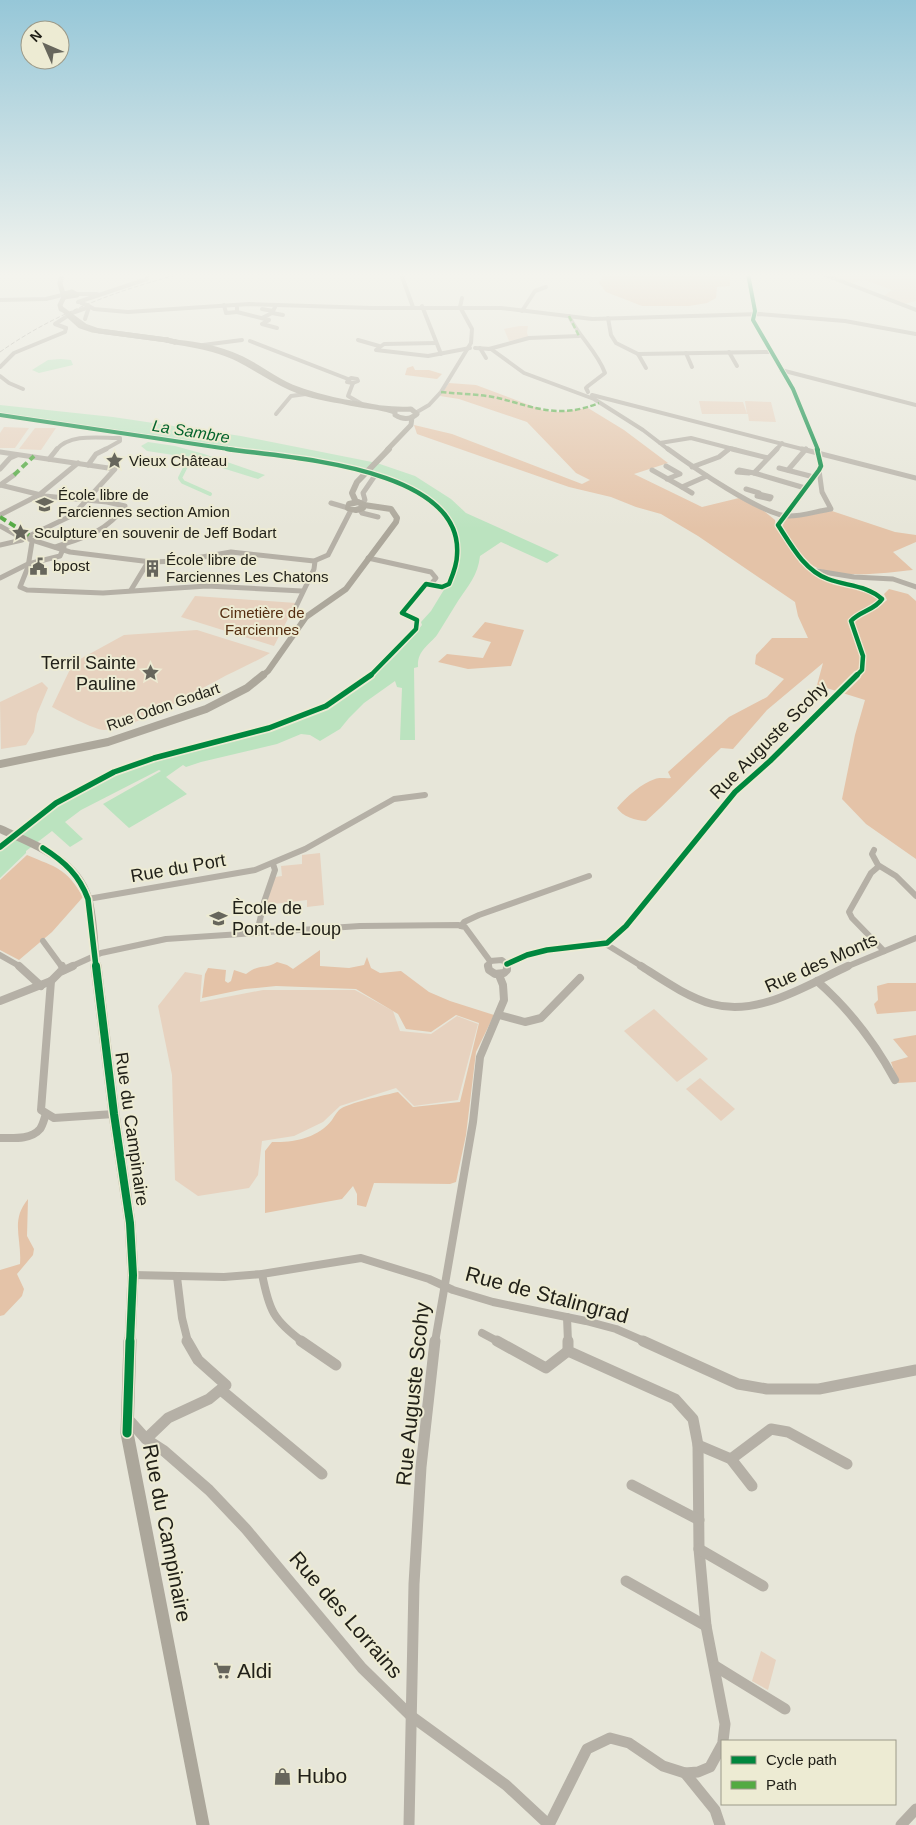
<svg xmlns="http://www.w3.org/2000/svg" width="916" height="1825" viewBox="0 0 916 1825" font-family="Arial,sans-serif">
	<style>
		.green { fill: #e7d2bf }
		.forest { fill: #e4c3a8 }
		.water { fill: #bbe3bf }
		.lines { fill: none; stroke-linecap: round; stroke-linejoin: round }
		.canal { stroke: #bbe3bf; stroke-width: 4 }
		.minor-far4 { stroke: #b5b0a6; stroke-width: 4 }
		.minor-far3 { stroke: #b5b0a6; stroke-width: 5 }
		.minor-far2 { stroke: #b5b0a6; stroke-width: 6 }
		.minor-far1 { stroke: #b5b0a6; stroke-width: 8 }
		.minor { stroke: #b5b0a6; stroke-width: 11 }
		.major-far4 { stroke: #aca79b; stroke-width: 5 }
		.major-far3 { stroke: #aca79b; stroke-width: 6 }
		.major-far2 { stroke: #aca79b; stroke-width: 8 }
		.major-far1 { stroke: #aca79b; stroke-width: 11 }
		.major { stroke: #aca79b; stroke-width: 13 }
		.rail { stroke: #a9a59d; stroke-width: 1; stroke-dasharray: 4.5 2; stroke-linecap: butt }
		.minor-bridge { stroke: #b5b0a6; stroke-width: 4 }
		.major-bridge { stroke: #aca79b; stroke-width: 5 }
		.quiet-far1 { stroke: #53aa42; stroke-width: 2.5; stroke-dasharray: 5.5 2.5; stroke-linecap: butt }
		.quiet { stroke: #53aa42; stroke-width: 4; stroke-dasharray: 7 4; stroke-linecap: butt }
		.cycleway-far4-casing { stroke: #edebd3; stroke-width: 5.5 }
		.cycleway-far3-casing { stroke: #edebd3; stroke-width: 7 }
		.cycleway-far2-casing { stroke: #edebd3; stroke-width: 9 }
		.cycleway-far1-casing { stroke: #edebd3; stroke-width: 11 }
		.cycleway-casing { stroke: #edebd3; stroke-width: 12 }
		.cycleway-far4 { stroke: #00873e; stroke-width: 4 }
		.cycleway-far3 { stroke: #00873e; stroke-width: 4.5 }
		.cycleway-far2 { stroke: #00873e; stroke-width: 5.5 }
		.cycleway-far1 { stroke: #00873e; stroke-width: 8 }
		.cycleway { stroke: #00873e; stroke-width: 9 }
		.labels { text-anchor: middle; stroke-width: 4; stroke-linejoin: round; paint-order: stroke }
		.far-poi-label { font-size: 15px; fill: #222119; stroke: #edebd3; text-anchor: start }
		.far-park-label { font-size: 15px; fill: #552e11; stroke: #edebd3 }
		.far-street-label { font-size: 15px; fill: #222119; stroke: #edebd3 }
		.far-water-label { font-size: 16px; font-style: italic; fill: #04642d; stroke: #edebd3 }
		.poi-label { font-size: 18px; fill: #222119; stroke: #edebd3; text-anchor: end }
		.street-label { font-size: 18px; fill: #222119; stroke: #edebd3 }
		.near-street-label { font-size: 21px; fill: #222119; stroke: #edebd3 }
		.near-poi-label { font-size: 21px; fill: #222119; stroke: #edebd3; text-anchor: start }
	</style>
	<rect width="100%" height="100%" fill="#e7e6d9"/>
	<!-- green -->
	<g class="green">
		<path d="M845,274H894L899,275L897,274H916V301L904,304L884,296L892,290L863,279L853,283L837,277Z"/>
		<path d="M519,326H528L527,333L529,338L509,341L504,329Z"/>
		<path d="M699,401L743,402L747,414L745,401L771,402L776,422L749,421L748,414H702Z"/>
		<path d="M4,427L29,428L15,448H0V433Z"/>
		<path d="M35,428H56L41,450L19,449Z"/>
		<path d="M195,596L296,603L274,646L181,617Z"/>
		<path d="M197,630L270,653C252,664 234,671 216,681C187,696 136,728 104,730C94,730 62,712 52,707L73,663L124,635Z"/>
		<path d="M42,682L48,688L37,714L34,732L26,745L1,749L0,702Z"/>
		<path d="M320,853L324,905L307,907V900L266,905L275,877L282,876L281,866L302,864V855Z"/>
		<path d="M185,972L202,975L200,1002L263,990H355L393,1011L400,1031L431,1034L457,1016L478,1024L458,1100L414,1106L396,1088L340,1106L323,1122L294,1136L262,1141L258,1175L249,1188L198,1196L175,1180L172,1075L158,1006Z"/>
		<path d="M654,1009L708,1059L677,1082L624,1031Z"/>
		<path d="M700,1078L735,1109L721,1121L686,1089Z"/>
		<path d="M761,1651L776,1660L768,1690L752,1681Z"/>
	</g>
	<!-- forest -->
	<g class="forest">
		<path d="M604,274H730V286L717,287L716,298L707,303L689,306H642L606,292L599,283Z"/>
		<path d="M413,366L415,370H429L442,374L437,379L405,375L407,368Z"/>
		<path d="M449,383L476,385L545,411L560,412L588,408L624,430L668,463L634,474L702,507L739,498L764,511L775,520L776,527L800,563L812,572L864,590L876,596L880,606L887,600L884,594L889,589L908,594L916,601V859L866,824L842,799L855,735L865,700L817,685L823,663L767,710L733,749L721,748C695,772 672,798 646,821C636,821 622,816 617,808C626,797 642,783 655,779C660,777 666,779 671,778L668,772L729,717L767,697L784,679L755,664L756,655L772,638H808L798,616L795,602L698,536L661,514L636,507L611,497L569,487L417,434L414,425L452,434L582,484L590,480L576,473L527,422L459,399L440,396Z"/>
		<path d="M832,511L895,532L916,535V542L893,552L913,570C884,573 831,581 807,562C797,554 789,537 782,527L786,518Z"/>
		<path d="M485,622L524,630L511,666L468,669L438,662L447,654L483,658L491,642L472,637Z"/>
		<path d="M27,855C57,868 65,867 83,897L52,932L19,960L0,950V880Z"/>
		<path d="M320,950V966L349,968L364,965L367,957L371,968L380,973L401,971L429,992L450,1001L494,1015L476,1052L466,1135L456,1182L450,1184L374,1183L366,1207L357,1205V1194L353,1186L342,1199L265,1213V1151L272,1142C293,1143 318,1138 332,1120C334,1117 336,1113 339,1110C347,1103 386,1095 398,1092L413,1107L460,1102L479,1023L456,1015L431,1032L406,1029L398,1014L356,989L276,986L245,989L202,998L205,974L208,968L226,970L225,981L228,983L231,981L234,970L246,974C260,963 264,970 277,962L287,965L293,969Z"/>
		<path d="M888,983H916V1011L877,1014L874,1004L878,1000L877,986Z"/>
		<path d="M916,1035V1082L898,1083L891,1062L908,1057L893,1039Z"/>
		<path d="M28,1199L27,1236L34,1249L33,1255L17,1274L24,1289L22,1296L4,1315L0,1316V1270L20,1264C22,1238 10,1221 28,1199Z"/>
	</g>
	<!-- water -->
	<g class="water">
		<path d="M61,359L71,360L73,365L39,373L32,370L48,360Z"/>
		<path d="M0,405L113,417L241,436L377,463L415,476L451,499L466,513L559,555L547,563L501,542L480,556C478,575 468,586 458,601C451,612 444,624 437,635C428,646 417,651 418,667L414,668L415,740H400L402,688L397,687L395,681L364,703L349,718L340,729L320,741L310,735L301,734L277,744L201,762L186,767L183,765L166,777L187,794L129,828L103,804L161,771L159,770L81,810L65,822L83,839L70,847L52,831L26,851V853L0,878V850C36,820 72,791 116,773C165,753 218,745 269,730C330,712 384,676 422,625L421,622L431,611L445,588L449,587C460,571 464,552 457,533C436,474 348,466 296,459C267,454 239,450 210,446C180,437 149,434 118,432C79,428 39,420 0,414Z"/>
		<path d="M148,442L175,446L204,454L265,475L258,479L187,457L147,451L141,446Z"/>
	</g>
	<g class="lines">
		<!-- canal -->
		<path class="canal" d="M189,460L180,478L183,482L210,494"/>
		<!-- minor-far4 -->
		<g class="minor-far4">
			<path d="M401,274L413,307"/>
			<path d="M748,274L755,311L753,320L793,389L818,450"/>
			<path d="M823,274L916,310"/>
			<path d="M77,294H97"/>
			<path d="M0,300L46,299L62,295"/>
			<path d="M78,302L147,279V275"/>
			<path d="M87,305L94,309L128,312L249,304L372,308H501L592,319L760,314L845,321L916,334"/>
			<path d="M224,305L226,313L237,312V307"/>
			<path d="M422,306L441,354"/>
			<path d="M460,307L462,298"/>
			<path d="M262,309L273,311"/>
			<path d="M522,311L535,291L546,287"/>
			<path d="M237,312L269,320L262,324L277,328"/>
			<path d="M272,313L283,315"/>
			<path d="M569,316C579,337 597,351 605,373L588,386L586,388L588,392"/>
			<path d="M262,318L272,313L276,305"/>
			<path d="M608,318L611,335L616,343L638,354L770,352"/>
			<path d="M85,319L89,307"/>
			<path d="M66,328L55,324L72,313L89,307"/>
			<path d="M358,340L379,346"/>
			<path d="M250,341L348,379"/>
			<path d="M436,343L384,344L376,350L428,356L470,348"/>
			<path d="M203,345L242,340"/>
			<path d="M475,348L491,349L524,373L594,399L643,430L669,450"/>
			<path d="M480,348L486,358"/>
			<path d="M489,349L529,338L579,336"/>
			<path d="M729,352L737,366"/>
			<path d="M686,353L692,367"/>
			<path d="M638,354L646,368"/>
			<path d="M0,367L14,353L65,332L66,328"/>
			<path d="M781,370L916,405"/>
			<path d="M0,376L9,383L23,389"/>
			<path d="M351,378L357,379L358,381L353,383L347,382Z"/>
			<path d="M353,383L348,396L362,404"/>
			<path d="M592,395L806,450"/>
			<path d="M417,412L429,405L441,392L471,343L472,329L460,307"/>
			<path d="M276,414L291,396L306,394"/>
			<path d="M660,443L691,438L737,450"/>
			<path d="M56,450C70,433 100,438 120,438V441L104,450"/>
			<path d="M728,450L730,448"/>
			<path d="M776,450L782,443"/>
		</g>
		<!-- minor-far3 -->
		<g class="minor-far3">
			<path d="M668,449C690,465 763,516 789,516C803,516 817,511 831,509L822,492L819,470"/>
			<path d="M732,449L768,458"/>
			<path d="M777,449L754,473L805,488"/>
			<path d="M802,449L916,478"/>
			<path d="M817,449L821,466L819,470L778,525C791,545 804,570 828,579C846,586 867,585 882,599C875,610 860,611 851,621L863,656L862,670L856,676"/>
			<path d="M0,452L115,469L73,515L27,537"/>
			<path d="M49,459L57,449"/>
			<path d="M88,465L96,454L106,449"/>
			<path d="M666,466L680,474L667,479"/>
			<path d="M692,467L719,457L729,449"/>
			<path d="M779,468L810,476"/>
			<path d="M0,469L10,458L17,455"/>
			<path d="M652,470L682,487L707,476"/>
			<path d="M788,470L806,449"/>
			<path d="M749,473L737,472L739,470L754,473"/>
			<path d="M0,485L45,496L107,502L125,506C105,533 85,537 55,547"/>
			<path d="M0,485L14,475"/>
			<path d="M682,487L692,493"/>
			<path d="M746,489L759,493"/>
			<path d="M757,496L770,499L771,497L759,494"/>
			<path d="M331,503L348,508"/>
			<path d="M362,503L365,500L363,493L376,474"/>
			<path d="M360,510L362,513L378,517"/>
			<path d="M0,515L39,495L78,463"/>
			<path d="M0,526L20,537"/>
			<path d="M26,538L70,552L151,562L179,561L231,552L314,561L328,555L351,510"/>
			<path d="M32,542L28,567L20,587L27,590L103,593L207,586L302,591"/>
			<path d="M0,545L22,540"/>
			<path d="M368,558L431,572L436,578L431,584"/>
			<path d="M817,571L854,577L893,579L916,587"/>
			<path d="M0,578L28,564L60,556L64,547"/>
			<path d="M131,590L148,562"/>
			<path d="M293,613L314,569L315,561"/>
		</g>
		<!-- minor-far2 -->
		<g class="minor-far2">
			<path d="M874,850L872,854L878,865L896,876L916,896"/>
			<path d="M878,867L871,873L849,912L852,918L884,951"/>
			<path d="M88,899L255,870L305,849L394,799L425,795"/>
			<path d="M461,926L464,922L479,915L589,876"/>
			<path d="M257,933L264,902L275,870L273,864"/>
			<path d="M43,941L62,967"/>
			<path d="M604,943L643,967"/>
			<path d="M0,955L21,967"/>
			<path d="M490,961L502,960L507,964"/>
			<path d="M507,964V967"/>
			<path d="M507,964L527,955L547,950L607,943L626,926L735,792L770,761L857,675"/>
			<path d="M70,967L101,953L166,939L360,926L458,925L465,927L490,961"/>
			<path d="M488,967L490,961"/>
			<path d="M846,967L916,938"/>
		</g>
		<!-- minor-far1 -->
		<g class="minor-far1">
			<path d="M19,966L41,986"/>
			<path d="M62,966L64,970"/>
			<path d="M488,966L489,970L495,974L504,973L507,970V966"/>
			<path d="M641,966C663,980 687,997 712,1004C759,1017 807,985 848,966"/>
			<path d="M51,981L41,1110L54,1118L114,1114"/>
			<path d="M817,981C849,1009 875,1043 895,1080"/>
			<path d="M0,1001L51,981L60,972L73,966"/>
			<path d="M499,1015L525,1022L541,1018L580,978"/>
			<path d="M0,1138C12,1138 31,1140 40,1129C43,1125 44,1119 46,1114"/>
			<path d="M262,1274C269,1310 273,1320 303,1342"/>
			<path d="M133,1275L224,1277L262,1274L361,1258L429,1279L453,1290L493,1302L586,1321L616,1329L646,1342"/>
			<path d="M177,1277L182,1318L188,1342"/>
			<path d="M567,1317L568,1342"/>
			<path d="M482,1333L499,1342"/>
			<path d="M435,1342L473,1122L480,1057L504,1000L503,985L499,975"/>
		</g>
		<!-- minor -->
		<g class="minor">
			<path d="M301,1341L336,1365"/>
			<path d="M497,1341L546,1368L568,1351"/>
			<path d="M568,1341V1351L675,1399L693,1419L698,1445L699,1549L706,1626L725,1724L723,1741"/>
			<path d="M643,1341L738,1384L767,1389H819L916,1370"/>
			<path d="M221,1390L322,1474"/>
			<path d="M128,1419L146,1439L163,1450L209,1490L246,1529L362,1668L411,1716L506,1785L549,1825"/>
			<path d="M146,1439L168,1418L209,1399L226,1385L198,1360L187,1341"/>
			<path d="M698,1445L731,1459L752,1486"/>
			<path d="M731,1459L771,1429L788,1432L847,1464"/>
			<path d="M632,1485L699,1520"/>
			<path d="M699,1549L763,1586"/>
			<path d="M626,1581L706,1626"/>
			<path d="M715,1666L785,1709"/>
			<path d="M685,1773L715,1810L720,1825"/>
			<path d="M409,1825L414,1584L421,1467L435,1341"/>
			<path d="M549,1825L587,1749L610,1738L629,1743L663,1766L685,1773L698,1772L710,1767L722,1745"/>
			<path d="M901,1825L916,1809"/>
		</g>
		<!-- major-far4 -->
		<g class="major-far4">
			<path d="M64,294L72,292L77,295L64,297"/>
			<path d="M61,309L60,305L64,297L60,284L62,274"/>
			<path d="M70,315L85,326L99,331L167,340"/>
			<path d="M69,316L80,326L92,330L167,340"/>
			<path d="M167,340L175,342"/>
			<path d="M167,340L175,342"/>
			<path d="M175,342C196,344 218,348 238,357C257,365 273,379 292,387C322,399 379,411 411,409L417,414C410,420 403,420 395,415V412C364,402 329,403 298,391C276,383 258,369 238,359C218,349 196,345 175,342Z"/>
			<path d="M387,450L411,425L412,417"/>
		</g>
		<!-- major-far3 -->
		<g class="major-far3">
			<path d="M356,502L352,493L357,482L389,449"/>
			<path d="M358,502L364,505L363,508L356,510L348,508L349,504Z"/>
			<path d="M262,676L268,671L306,617L346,589L396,522L397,518L391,509L364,505"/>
		</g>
		<!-- major-far2 -->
		<g class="major-far2">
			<path d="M0,764L108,742L206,709L247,688L263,675"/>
			<path d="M0,829C34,844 76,859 88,898C94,919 94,946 96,967"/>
		</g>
		<!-- major-far1 -->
		<path class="major-far1" d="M96,966L114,1114L130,1223L133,1275L130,1342"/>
		<!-- major -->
		<path class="major" d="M130,1341L127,1433L203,1825"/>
		<!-- rail -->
		<path class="rail" d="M0,352C55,313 115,291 180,274"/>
		<!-- minor-bridge -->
		<path class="minor-bridge" d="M81,303L87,305"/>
		<!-- major-bridge -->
		<path class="major-bridge" d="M62,309L70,315"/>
		<!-- quiet-far1 -->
		<g class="quiet-far1">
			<path d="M569,316L579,336"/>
			<path d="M441,392C460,394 480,394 498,398C537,408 559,419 599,403"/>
		</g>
		<!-- quiet -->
		<g class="quiet">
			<path d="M14,475L34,456"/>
			<path d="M0,517L29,535"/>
		</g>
		<defs>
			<g id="cycleway-far4">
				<path d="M748,274L755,311L753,320L793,389L818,450"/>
				<path d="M0,415L235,450"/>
			</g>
			<g id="cycleway-far3">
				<path d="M227,449C286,458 464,466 457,555C457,565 453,574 449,584L442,587L426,584L402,613L417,620L416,629L370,676"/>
				<path d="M817,449L821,466L819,470L778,525C791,545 804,570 828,579C846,586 867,585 882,599C875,610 860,611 851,621L863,656L862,670L856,676"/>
			</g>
			<g id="cycleway-far2">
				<path d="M0,847L56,803L114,772L154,758L269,728L326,706L371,675"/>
				<path d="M43,848C65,862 79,875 88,899L96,967"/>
				<path d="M507,964L527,955L547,950L607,943L626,926L735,792L770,761L857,675"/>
			</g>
			<path id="cycleway-far1" d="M96,966L114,1114L130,1223L133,1275L130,1342"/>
			<path id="cycleway" d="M127,1433L130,1341"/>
		</defs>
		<!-- cycleway-far4 casing -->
		<use href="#cycleway-far4" class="cycleway-far4-casing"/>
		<!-- cycleway-far3 casing -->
		<use href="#cycleway-far3" class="cycleway-far3-casing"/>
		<!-- cycleway-far2 casing -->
		<use href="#cycleway-far2" class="cycleway-far2-casing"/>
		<!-- cycleway-far1 casing -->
		<use href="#cycleway-far1" class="cycleway-far1-casing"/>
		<!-- cycleway casing -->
		<use href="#cycleway" class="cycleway-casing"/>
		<!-- cycleway-far4 -->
		<use href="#cycleway-far4" class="cycleway-far4"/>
		<!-- cycleway-far3 -->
		<use href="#cycleway-far3" class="cycleway-far3"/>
		<!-- cycleway-far2 -->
		<use href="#cycleway-far2" class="cycleway-far2"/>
		<!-- cycleway-far1 -->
		<use href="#cycleway-far1" class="cycleway-far1"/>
		<!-- cycleway -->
		<use href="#cycleway" class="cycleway"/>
	</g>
	<!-- sky -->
	<linearGradient id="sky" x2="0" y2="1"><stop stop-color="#96c7d8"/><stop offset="0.52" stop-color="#f4f4ee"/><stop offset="1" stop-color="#f4f4ee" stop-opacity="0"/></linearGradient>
	<rect width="916" height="529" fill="url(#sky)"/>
	<!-- icons -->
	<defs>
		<symbol id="sight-bare" viewBox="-9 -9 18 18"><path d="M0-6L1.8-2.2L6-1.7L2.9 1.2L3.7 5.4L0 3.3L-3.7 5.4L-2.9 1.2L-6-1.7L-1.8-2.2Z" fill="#67665c" stroke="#edebd3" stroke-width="2.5" paint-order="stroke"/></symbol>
		<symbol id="school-bare" viewBox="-9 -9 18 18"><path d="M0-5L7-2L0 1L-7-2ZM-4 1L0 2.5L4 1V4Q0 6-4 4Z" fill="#67665c" stroke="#edebd3" stroke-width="2.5" paint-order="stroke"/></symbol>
		<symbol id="civic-bare" viewBox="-9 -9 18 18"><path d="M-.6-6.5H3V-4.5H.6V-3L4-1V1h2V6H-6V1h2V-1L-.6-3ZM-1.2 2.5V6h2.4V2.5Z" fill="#67665c" stroke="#edebd3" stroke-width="2.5" paint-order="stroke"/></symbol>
		<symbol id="building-bare" viewBox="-9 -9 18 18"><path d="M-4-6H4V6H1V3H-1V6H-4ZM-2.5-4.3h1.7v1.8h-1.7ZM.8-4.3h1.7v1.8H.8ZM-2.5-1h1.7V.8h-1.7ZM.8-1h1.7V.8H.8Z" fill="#67665c" stroke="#edebd3" stroke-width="2.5" paint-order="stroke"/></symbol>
		<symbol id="supermarket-bare" viewBox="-9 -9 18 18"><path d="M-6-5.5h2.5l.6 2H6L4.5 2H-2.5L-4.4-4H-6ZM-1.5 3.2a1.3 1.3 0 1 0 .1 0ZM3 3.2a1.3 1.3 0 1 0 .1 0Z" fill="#67665c" stroke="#edebd3" stroke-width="2.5" paint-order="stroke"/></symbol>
		<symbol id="shop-bare" viewBox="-9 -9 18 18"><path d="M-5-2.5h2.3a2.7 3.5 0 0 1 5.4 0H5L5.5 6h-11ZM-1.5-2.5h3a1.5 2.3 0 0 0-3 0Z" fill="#67665c" stroke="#edebd3" stroke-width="2.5" paint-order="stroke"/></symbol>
	</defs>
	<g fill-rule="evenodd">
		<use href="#sight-bare" x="102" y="448" width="25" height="25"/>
		<use href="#school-bare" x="32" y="492" width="25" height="25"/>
		<use href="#sight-bare" x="8" y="520" width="25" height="25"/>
		<use href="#civic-bare" x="26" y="554" width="25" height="25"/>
		<use href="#building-bare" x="140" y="556" width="25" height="25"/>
		<use href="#sight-bare" x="138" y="660" width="25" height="25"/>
		<use href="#school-bare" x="206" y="906" width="25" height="25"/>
		<use href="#supermarket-bare" x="210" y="1658" width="25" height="25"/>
		<use href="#shop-bare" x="270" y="1764" width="25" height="25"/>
	</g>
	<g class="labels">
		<!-- far-poi labels -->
		<g class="far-poi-label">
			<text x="129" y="466">Vieux Château</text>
			<text x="58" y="500">École libre de<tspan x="58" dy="17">Farciennes section Amion</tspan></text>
			<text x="34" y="538">Sculpture en souvenir de Jeff Bodart</text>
			<text x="166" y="565">École libre de<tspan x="166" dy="17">Farciennes Les Chatons</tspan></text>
			<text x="53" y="571">bpost</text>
		</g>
		<!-- far-park labels -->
		<g class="far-park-label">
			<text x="262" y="618">Cimetière de<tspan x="262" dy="17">Farciennes</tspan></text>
		</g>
		<!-- far-street labels -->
		<g class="far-street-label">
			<text transform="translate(163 707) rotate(-19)" y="5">Rue Odon Godart</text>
		</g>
		<!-- far-water labels -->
		<g class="far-water-label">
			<text transform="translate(191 431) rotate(9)" y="6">La Sambre</text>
		</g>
		<!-- poi labels -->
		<g class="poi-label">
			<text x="136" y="669">Terril Sainte<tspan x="136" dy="21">Pauline</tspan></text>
			<text x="232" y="914" text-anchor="start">Ècole de<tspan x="232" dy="21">Pont-de-Loup</tspan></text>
		</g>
		<!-- street labels -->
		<g class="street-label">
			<text transform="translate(769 740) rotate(-45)" y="6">Rue Auguste Scohy</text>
			<text transform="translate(178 868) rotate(-10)" y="6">Rue du Port</text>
			<text transform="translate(821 963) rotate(-24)" y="6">Rue des Monts</text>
			<text transform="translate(132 1129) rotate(82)" y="6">Rue du Campinaire</text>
		</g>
		<!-- near-street labels -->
		<g class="near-street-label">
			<text transform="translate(547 1295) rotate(15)" y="7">Rue de Stalingrad</text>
			<text transform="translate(413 1394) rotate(-84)" y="7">Rue Auguste Scohy</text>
			<text transform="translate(167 1533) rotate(79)" y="7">Rue du Campinaire</text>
			<text transform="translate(346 1615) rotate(49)" y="7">Rue des Lorrains</text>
		</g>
		<!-- near-poi labels -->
		<g class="near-poi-label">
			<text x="237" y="1678">Aldi</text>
			<text x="297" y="1783">Hubo</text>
		</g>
	</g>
	<!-- legend -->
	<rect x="721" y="1740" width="175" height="65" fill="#edebd3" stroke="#9c9a89"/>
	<rect x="731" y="1756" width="25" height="8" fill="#00873e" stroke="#9c9a89"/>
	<text x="766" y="1765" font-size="15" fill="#222119">Cycle path</text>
	<rect x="731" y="1781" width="25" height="8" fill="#53aa42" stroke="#9c9a89"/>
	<text x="766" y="1790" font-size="15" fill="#222119">Path</text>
	<!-- north arrow -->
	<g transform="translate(45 45) rotate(315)"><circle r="24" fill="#edebd3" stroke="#9c9a89"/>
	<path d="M0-4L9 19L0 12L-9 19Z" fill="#67665c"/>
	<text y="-8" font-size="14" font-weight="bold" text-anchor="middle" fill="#222119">N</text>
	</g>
</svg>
